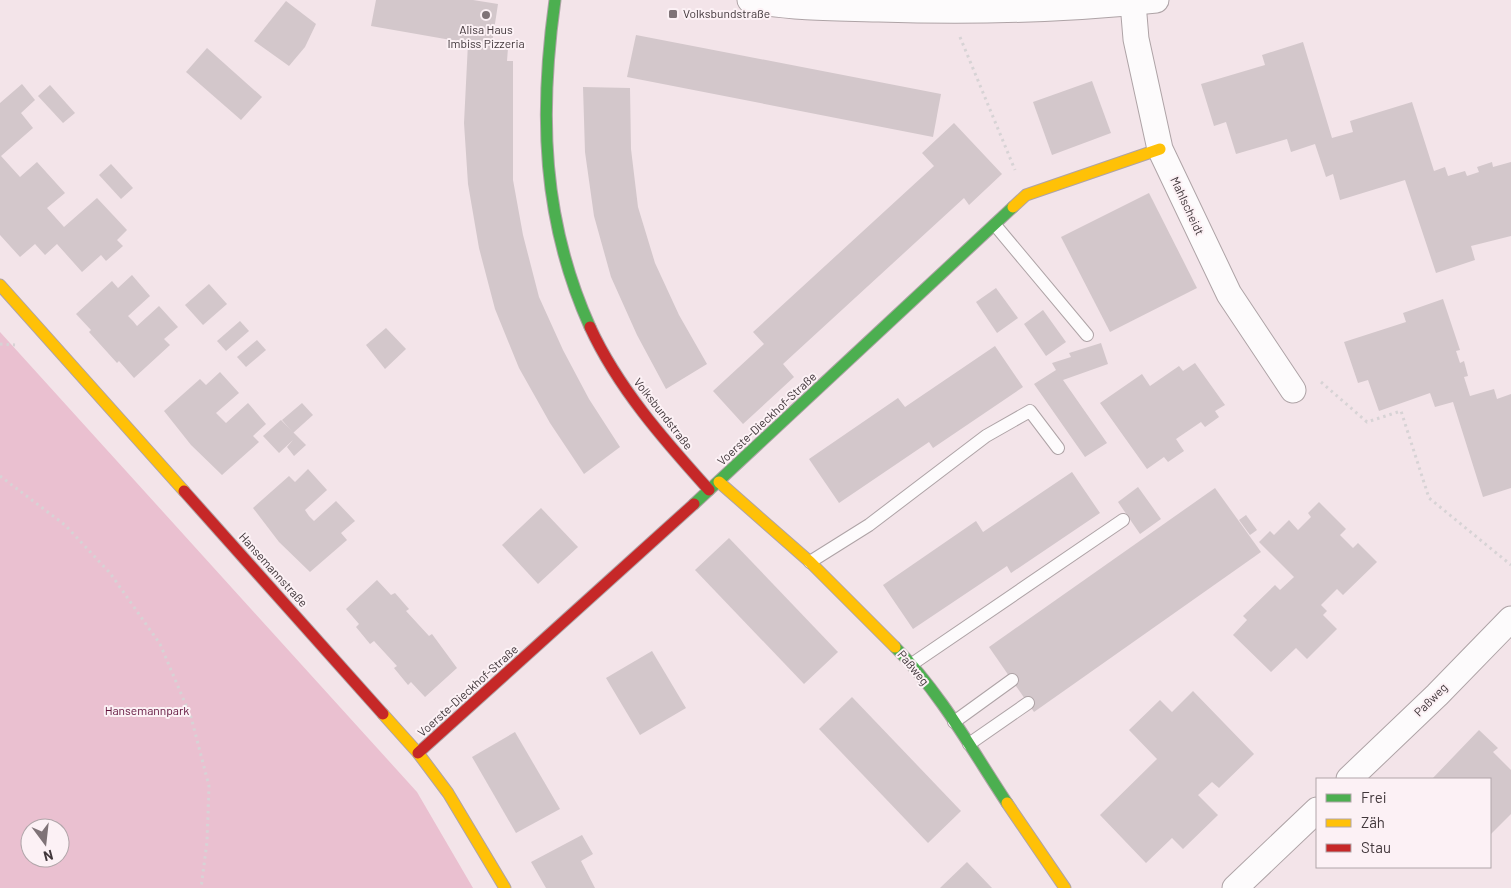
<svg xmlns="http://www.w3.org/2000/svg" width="1511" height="888" viewBox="0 0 1511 888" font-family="Barlow,sans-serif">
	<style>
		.park { fill: #eac0d0; fill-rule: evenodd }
		.building { fill: #d3c7cb }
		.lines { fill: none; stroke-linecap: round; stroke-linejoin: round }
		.lane-casing { stroke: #aea3a6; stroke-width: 14 }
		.street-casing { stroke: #aea3a6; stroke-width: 27 }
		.fast-casing { stroke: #aea3a6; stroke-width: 13 }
		.slow-casing { stroke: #aea3a6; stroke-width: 13 }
		.jam-casing { stroke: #aea3a6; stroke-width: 13 }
		.path { stroke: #d7d3d5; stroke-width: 3; stroke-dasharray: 2.5 4; stroke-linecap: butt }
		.lane { stroke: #fdfbfc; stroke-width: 12 }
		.street { stroke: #fdfbfc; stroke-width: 25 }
		.fast { stroke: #4caf50; stroke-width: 11 }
		.slow { stroke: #ffc107; stroke-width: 11 }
		.jam { stroke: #c62828; stroke-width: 11 }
		.poi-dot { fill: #7f7377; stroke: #fcf1f5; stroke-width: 2 }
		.labels { text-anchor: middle; stroke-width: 4; stroke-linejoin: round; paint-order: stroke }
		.poi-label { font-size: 12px; fill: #40363a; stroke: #fcf1f5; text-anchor: start }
		.street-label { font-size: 12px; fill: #40363a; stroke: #fcf1f5 }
		.park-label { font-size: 12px; fill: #5f113a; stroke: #fcf1f5 }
	</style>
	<rect width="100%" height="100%" fill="#f3e4e9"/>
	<!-- park -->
	<path class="park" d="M0,332L417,792L473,888H0ZM30,828H60V858H30Z"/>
	<!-- building -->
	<g class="building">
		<path d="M376,0H473L498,4L492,43L505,44L508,48L507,61H513V180L523,235L539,297L563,350L589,399L620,447L584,474L550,423L519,368L495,309L479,248L468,184L464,123L468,43L371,26Z"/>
		<path d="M286,1L316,24L305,47L289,66L254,41Z"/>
		<path d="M636,35L941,94L933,137L627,77Z"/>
		<path d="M1303,42L1332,138L1353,132L1350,121L1412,102L1434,171L1445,167L1448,176L1465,171L1467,176L1479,172L1477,167L1492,162L1493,167L1511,162V236L1471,246L1475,260L1436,273L1405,180L1340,200L1333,174L1326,177L1315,144L1291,152L1287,139L1236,154L1226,122L1214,126L1201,84L1265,65L1262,55Z"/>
		<path d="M207,48L262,97L241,120L186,72Z"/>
		<path d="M1092,81L1111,133L1052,155L1033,102Z"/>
		<path d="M22,84L35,100L21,113L33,128L1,156L20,177L37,162L65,193L47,208L64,227L97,198L127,230L117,240L123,246L106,261L101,255L82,272L57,244L45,255L35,244L20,257L0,235V103Z"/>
		<path d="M50,85L75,113L63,123L38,96Z"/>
		<path d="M583,87L630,88L631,149L638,207L655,263L679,315L707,364L666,389L637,335L611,277L594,216L585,152Z"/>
		<path d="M954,123L1002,174L969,205L964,198L783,364L794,377L743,424L713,391L764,344L753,332L934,166L922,153Z"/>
		<path d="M111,164L133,188L121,199L99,175Z"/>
		<path d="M1149,193L1197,288L1110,332L1061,237Z"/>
		<path d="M132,275L150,296L128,316L133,321L137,326L159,306L178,327L164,339L170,345L134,378L119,361L117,363L89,332L91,330L76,314L112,281L118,288Z"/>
		<path d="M209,284L227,304L203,325L185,305Z"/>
		<path d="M996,288L1018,318L997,333L976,302Z"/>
		<path d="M1443,299L1460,350L1456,351L1460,363L1464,361L1468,376L1464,377L1470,396L1494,389L1497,399L1511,394V488L1483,497L1453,402L1435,407L1430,393L1379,411L1368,380L1358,383L1344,342L1406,322L1403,313Z"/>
		<path d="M1043,310L1066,342L1046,356L1024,324Z"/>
		<path d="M240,321L249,331L226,351L217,341Z"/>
		<path d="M386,328L406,349L385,369L366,345Z"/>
		<path d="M257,340L266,350L246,367L237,357Z"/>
		<path d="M1101,343L1108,364L1063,380L1107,443L1085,457L1034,384L1056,370L1052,363L1071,357L1069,353Z"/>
		<path d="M995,346L1023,387L933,448L929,442L839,503L809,459L898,398L905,407Z"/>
		<path d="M1195,363L1225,405L1215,411L1219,417L1205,427L1201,422L1176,439L1184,451L1168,462L1164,457L1147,469L1100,403L1142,374L1150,386L1179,366L1183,371Z"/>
		<path d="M220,372L239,393L216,413L226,423L248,403L266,424L253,436L259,442L222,475L191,445L164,411L200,379L206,385Z"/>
		<path d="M302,403L313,415L293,433L282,420Z"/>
		<path d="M281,420L306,445L294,456L287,447L293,440L279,453L263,436Z"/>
		<path d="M308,469L327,490L305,510L309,516L314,521L336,501L355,521L341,533L347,540L310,572L279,542L253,508L289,476L295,482Z"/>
		<path d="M1072,472L1100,513L1011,573L1007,566L913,629L883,585L976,521L983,532Z"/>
		<path d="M1138,487L1161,519L1140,534L1118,502Z"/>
		<path d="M1215,488L1261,552L1034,712L989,647Z"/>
		<path d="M1319,502L1346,529L1340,535L1353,548L1358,543L1377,562L1343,595L1337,589L1321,605L1327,611L1323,615L1337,629L1307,659L1296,648L1271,672L1233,635L1247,620L1243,616L1275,585L1280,590L1294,577L1259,542L1270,531L1274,535L1289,520L1298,530L1311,517L1308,513Z"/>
		<path d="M541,508L578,547L538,584L502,545Z"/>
		<path d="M1246,515L1257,530L1250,535L1239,520Z"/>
		<path d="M729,538L838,652L804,684L695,570Z"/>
		<path d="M377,580L391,595L395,593L409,609L406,611L429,636L432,634L457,668L425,697L411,682L408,685L394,668L397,666L374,641L370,644L356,627L359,624L346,609Z"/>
		<path d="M652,651L686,708L640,735L606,678Z"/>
		<path d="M1193,691L1254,754L1219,788L1212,782L1198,795L1218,815L1183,849L1172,838L1146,863L1100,815L1157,759L1129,730L1160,700L1172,712Z"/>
		<path d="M852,697L961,811L928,843L819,729Z"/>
		<path d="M1479,730L1498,748L1493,752L1511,770V814L1490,835V779H1432Z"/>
		<path d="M515,732L560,809L516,833L472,757Z"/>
		<path d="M582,835L593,854L581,861L595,888H546L531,862Z"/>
		<path d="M967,862L992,888H940Z"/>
	</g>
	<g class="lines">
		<defs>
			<g id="lane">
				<path d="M995,225L1087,335"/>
				<path d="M810,562L869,525L986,436L1030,411L1058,448"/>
				<path d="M912,664L1123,520"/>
				<path d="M954,722L1012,680"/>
				<path d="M969,744L1028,703"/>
			</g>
			<g id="street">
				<path d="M750,0C792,8 835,8 879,9C971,12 1064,10 1156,0"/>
				<path d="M1133,3L1136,39L1160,149L1229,294L1293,390"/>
				<path d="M1349,779L1437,695L1511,619"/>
				<path d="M1235,888L1317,810"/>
			</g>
			<g id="fast">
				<path d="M555,0C539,114 542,220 590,327"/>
				<path d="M694,504L1013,207"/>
				<path d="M895,647C940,692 972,750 1007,803"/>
			</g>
			<g id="slow">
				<path d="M1013,207L1026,195L1160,149"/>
				<path d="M0,285L184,491"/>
				<path d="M719,482L810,562L895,647"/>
				<path d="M383,714L418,753L448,793L505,888"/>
				<path d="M1007,803L1065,888"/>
			</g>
			<g id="jam">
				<path d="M590,327C618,388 664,440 709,490"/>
				<path d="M184,491L383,714"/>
				<path d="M418,753L694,504"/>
			</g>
		</defs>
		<!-- lane casing -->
		<use href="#lane" class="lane-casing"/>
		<!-- street casing -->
		<use href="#street" class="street-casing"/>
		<!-- fast casing -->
		<use href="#fast" class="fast-casing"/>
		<!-- slow casing -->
		<use href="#slow" class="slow-casing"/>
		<!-- jam casing -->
		<use href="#jam" class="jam-casing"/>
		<!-- path -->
		<g class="path">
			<path d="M960,37L1015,170"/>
			<path d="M0,344L15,345"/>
			<path d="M1321,382L1367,422L1401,411L1429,498L1511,565"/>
			<path d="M0,476L65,525L110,573L160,644L191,717L209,786L207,842L201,888"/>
		</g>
		<!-- lane -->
		<use href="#lane" class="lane"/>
		<!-- street -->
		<use href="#street" class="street"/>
		<!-- fast -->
		<use href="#fast" class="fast"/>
		<!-- slow -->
		<use href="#slow" class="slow"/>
		<!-- jam -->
		<use href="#jam" class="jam"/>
	</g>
	<!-- markers -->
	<g class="poi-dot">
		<rect x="668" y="9" width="10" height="10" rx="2.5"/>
		<circle cx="486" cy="15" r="5"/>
	</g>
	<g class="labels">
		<!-- poi labels -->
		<g class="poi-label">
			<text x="683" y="18">Volksbundstraße</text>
			<text x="486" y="34" text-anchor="middle">Alisa Haus<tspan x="486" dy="14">Imbiss Pizzeria</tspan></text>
		</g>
		<!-- street labels -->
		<g class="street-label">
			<text transform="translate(1187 206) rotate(65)" y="4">Mahlscheidt</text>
			<text transform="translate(663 414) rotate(52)" y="4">Volksbundstraße</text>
			<text transform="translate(767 419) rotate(-43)" y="4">Voerste-Dieckhof-Straße</text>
			<text transform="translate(273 570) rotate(48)" y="4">Hansemannstraße</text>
			<text transform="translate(913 668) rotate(50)" y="4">Paßweg</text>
			<text transform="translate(468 691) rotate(-42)" y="4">Voerste-Dieckhof-Straße</text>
			<text transform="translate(1431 700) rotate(-45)" y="4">Paßweg</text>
		</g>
		<!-- park labels -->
		<g class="park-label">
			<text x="147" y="715">Hansemannpark</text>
		</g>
	</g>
	<!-- legend -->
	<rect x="1316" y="778" width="175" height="90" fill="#fcf1f5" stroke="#b1a6aa"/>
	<rect x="1326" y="794" width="25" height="8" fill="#4caf50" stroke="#b1a6aa"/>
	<text x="1361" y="803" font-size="15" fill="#40363a">Frei</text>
	<rect x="1326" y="819" width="25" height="8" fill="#ffc107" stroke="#b1a6aa"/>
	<text x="1361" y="828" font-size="15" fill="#40363a">Zäh</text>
	<rect x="1326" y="844" width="25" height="8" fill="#c62828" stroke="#b1a6aa"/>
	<text x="1361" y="853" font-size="15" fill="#40363a">Stau</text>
	<!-- north arrow -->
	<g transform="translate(45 843) rotate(165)"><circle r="24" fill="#fcf1f5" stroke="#b1a6aa"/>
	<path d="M0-4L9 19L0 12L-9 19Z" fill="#7f7377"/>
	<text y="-8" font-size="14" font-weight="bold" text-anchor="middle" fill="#40363a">N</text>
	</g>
</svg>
